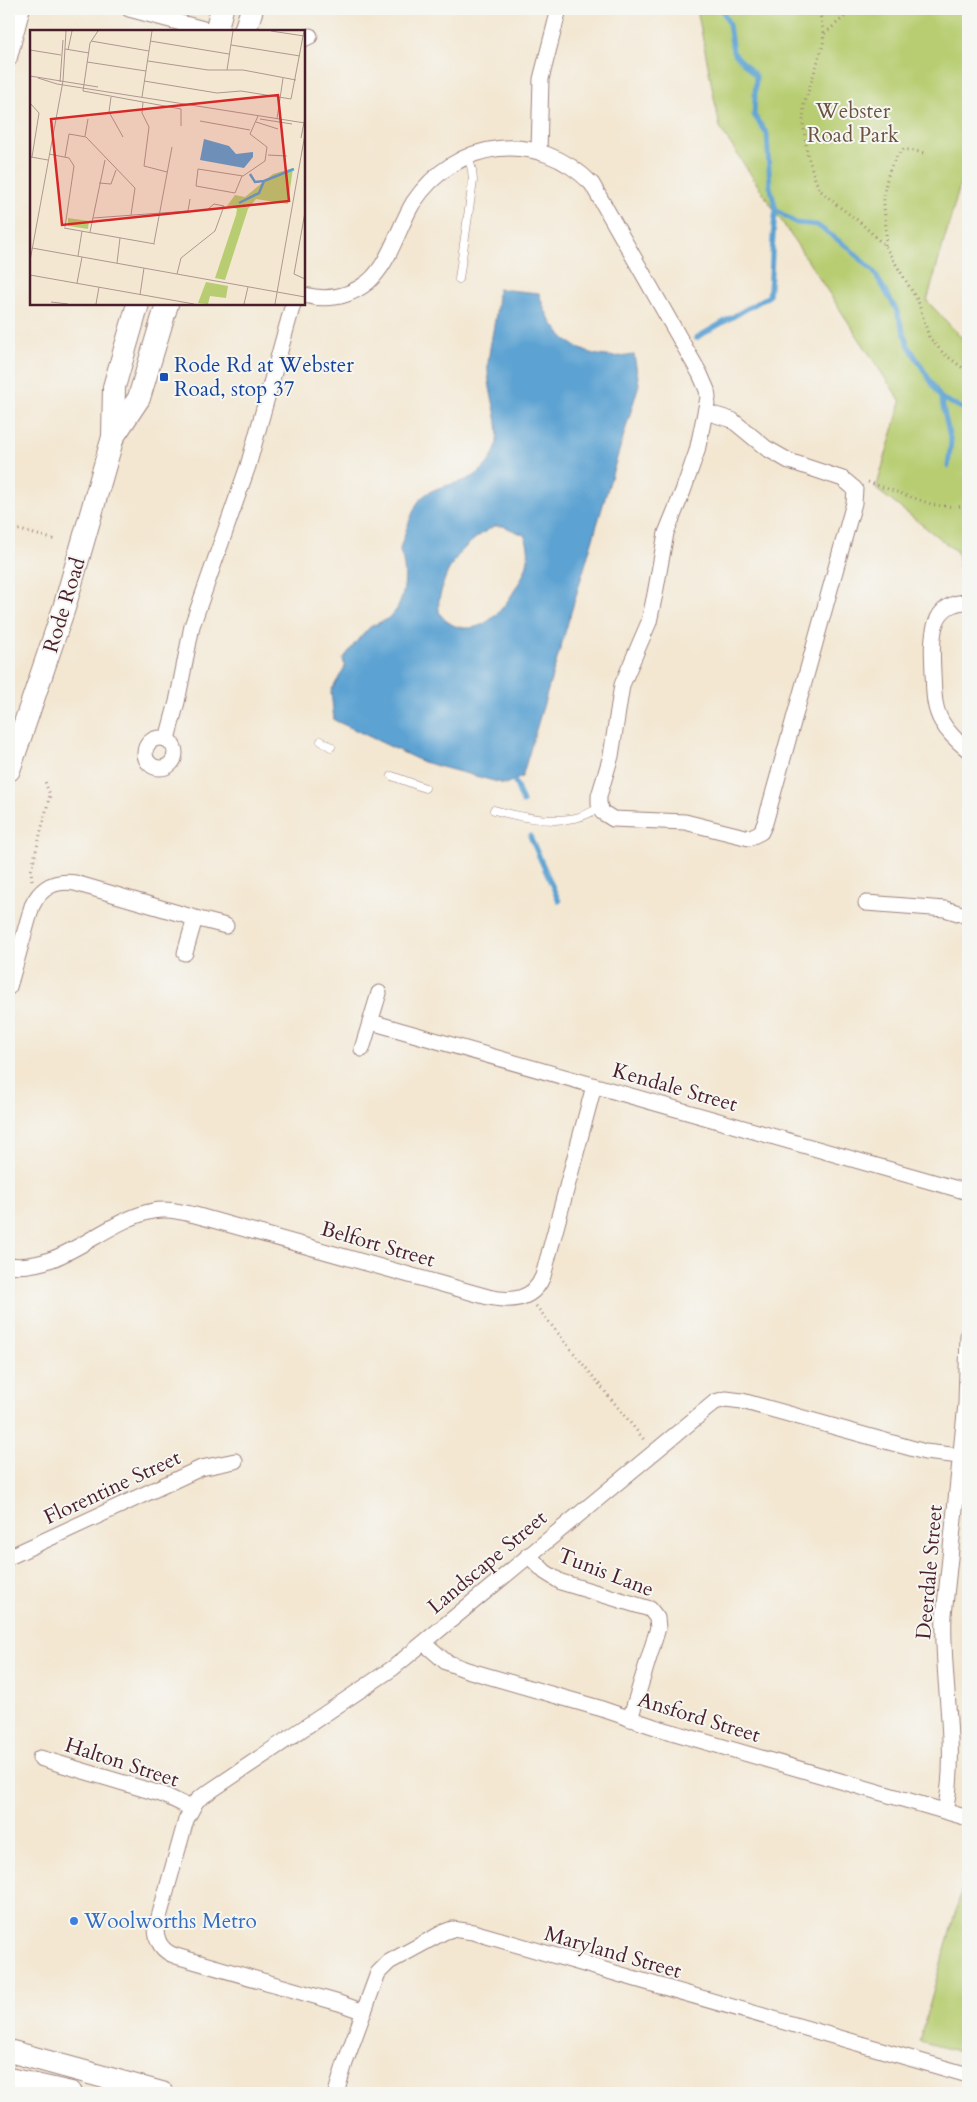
<svg xmlns="http://www.w3.org/2000/svg" width="977" height="2102" viewBox="0 0 977 2102" font-family="Cardo,serif">
	<style>
		.green { fill: #b8cd72; stroke: #81764e }
		.water { fill: #5ca2d2; stroke: #53607e; fill-rule: evenodd }
		.lines { fill: none; stroke-linecap: round; stroke-linejoin: round }
		.stream { stroke: #5ca2d2; stroke-width: 5 }
		.lane-casing { stroke: #9e837e; stroke-width: 9 }
		.street-casing { stroke: #9e837e; stroke-width: 17 }
		.secondary-casing { stroke: #9e837e; stroke-width: 24 }
		.path { stroke: #9e837e; stroke-width: 3; stroke-dasharray: 1 4; stroke-linecap: butt }
		.lane { stroke: #fff; stroke-width: 8 }
		.street { stroke: #fff; stroke-width: 15 }
		.secondary { stroke: #fff; stroke-width: 22 }
		.transit-dot { fill: #1a4fb4; stroke: #f6f6f2; stroke-width: 2 }
		.shop-dot { fill: #3f7fe0; stroke: #f6f6f2; stroke-width: 2 }
		.labels { text-anchor: middle; stroke-width: 4; stroke-linejoin: round; paint-order: stroke }
		.park-label { font-size: 21px; fill: #6b5340; stroke: #f6f6f2 }
		.transit-label { font-size: 21px; fill: #164399; stroke: #f6f6f2; text-anchor: start }
		.street-label { font-size: 21px; fill: #4a1f2b; stroke: #f6f6f2 }
		.shop-label { font-size: 21px; fill: #366cbe; stroke: #f6f6f2; text-anchor: start }
		.inset-river { fill: none; stroke: #5ca2d2; stroke-width: 2.5 }
		.inset-road { fill: none; stroke: #af978f; stroke-width: 1 }
		.view { fill: #d62828; fill-opacity: 0.15; stroke: #d62828; stroke-width: 2.5 }
		.inset-edge { fill: none; stroke: #4a1f2b; stroke-width: 2.5 }
	</style>
	<rect width="100%" height="100%" fill="#f6f6f2"/>
	<filter id="ink" filterUnits="userSpaceOnUse"><feTurbulence type="fractalNoise" baseFrequency=".02" numOctaves="2"/><feDisplacementMap in="SourceGraphic" scale="10" xChannelSelector="R" yChannelSelector="G"/><feConvolveMatrix kernelMatrix="1 2 1 2 8 2 1 2 1" color-interpolation-filters="sRGB"/></filter>
	<filter id="wash" filterUnits="userSpaceOnUse"><feTurbulence type="fractalNoise" baseFrequency=".0096" numOctaves="4" result="noise"/><feDisplacementMap in="SourceGraphic" scale="20" xChannelSelector="R" yChannelSelector="G"/><feGaussianBlur stdDeviation="1.12" result="paint"/><feColorMatrix in="noise" values="0 0 0 0 0 0 0 0 0 0 0 0 0 0 0 0 0 1.4 0 .05"/><feComposite in="paint" operator="in"/></filter>
	<g filter="url(#wash)">
		<rect width="100%" height="100%" fill="#f3e7d2"/>
		<!-- green -->
		<g class="green">
			<path d="M697,9L968,10V157L927,301L968,344V575H961L957,552L876,489L901,402L720,128Z"/>
			<path d="M968,1868V2054L919,2041Z"/>
		</g>
		<!-- water -->
		<path class="water" d="M498,289L539,293C548,326 570,353 606,356C615,357 625,356 634,355L639,384L522,777L505,784L423,762L334,720L331,691L345,667L343,659C351,649 358,638 367,630C376,620 390,624 399,605C405,591 406,576 403,561C403,558 400,553 400,550C400,545 414,508 417,504C429,483 460,487 477,474C517,443 486,402 488,364C490,339 498,315 498,289ZM495,526H503L524,535C533,553 527,570 517,586C505,607 485,636 455,626C449,623 441,618 439,611C438,605 439,598 441,592C447,562 468,540 495,526Z"/>
		<g class="lines">
			<!-- stream -->
			<g class="stream">
				<path d="M722,9L729,24L733,52L756,76L754,115L767,134L770,186L776,210L796,223L817,225L849,248L874,272L896,309L908,345L941,398L951,442L948,466"/>
				<path d="M696,338L769,296C773,267 771,239 776,210"/>
				<path d="M941,398L968,411"/>
				<path d="M515,782L523,802"/>
				<path d="M530,836L559,901"/>
			</g>
		</g>
	</g>
	<g filter="url(#ink)">
		<g class="lines">
			<defs>
				<g id="lane">
					<path d="M459,279L473,181L472,170L468,156"/>
					<path d="M321,741L331,747"/>
					<path d="M392,776L425,788"/>
					<path d="M494,810C519,817 553,824 579,817C586,815 593,811 600,808"/>
				</g>
				<g id="street">
					<path d="M129,9L211,31"/>
					<path d="M304,39L310,36"/>
					<path d="M9,59L22,9"/>
					<path d="M539,151L541,79L559,9"/>
					<path d="M304,295C327,301 349,297 368,282C390,263 398,228 413,203C456,138 538,129 592,184L700,374L707,390L708,398L697,451L683,491L666,533L655,594L649,622L622,685L611,756L599,796V804L602,812L613,819L685,822L749,838L761,832L765,823L854,503L855,489L843,479L789,461L766,448L732,420L706,412"/>
					<path d="M968,602C927,602 932,645 933,673C934,690 933,707 942,722C948,733 958,742 968,750"/>
					<circle cx="160" cy="753" r="15"/>
					<path d="M167,739L177,702L192,626L248,466L293,304"/>
					<path d="M866,903L945,909L968,916"/>
					<path d="M185,953L195,918L226,926"/>
					<path d="M9,987L32,906C41,887 55,880 75,883L195,918"/>
					<path d="M371,1022L968,1192"/>
					<path d="M362,1049L379,993"/>
					<path d="M9,1265C62,1272 103,1221 153,1211C167,1208 181,1212 195,1215L488,1297C511,1302 533,1301 543,1276L594,1086"/>
					<path d="M528,1555L545,1572L561,1582L650,1609L657,1618L658,1628L630,1719"/>
					<path d="M9,1557L201,1468L235,1461"/>
					<path d="M424,1643L446,1662L467,1670L599,1708L658,1728L968,1818"/>
					<path d="M40,1758L164,1795L191,1808"/>
					<path d="M945,1811C959,1750 941,1678 944,1615L966,1404L968,1335"/>
					<path d="M364,2012L339,2003L176,1956C163,1952 156,1942 156,1928L186,1820L197,1800L393,1668L715,1402L726,1399L742,1401L925,1452L960,1456"/>
					<path d="M336,2093L345,2063L378,1973L389,1962L444,1932L452,1929L473,1932L968,2075"/>
				</g>
				<g id="secondary">
					<path d="M216,31L222,9"/>
					<path d="M245,31L252,9"/>
					<path d="M113,437L139,398L167,304"/>
					<path d="M9,770L64,608L113,437L114,387L138,304"/>
					<path d="M9,2051L162,2093"/>
					<path d="M9,2079L71,2093"/>
				</g>
			</defs>
			<!-- lane casing -->
			<use href="#lane" class="lane-casing"/>
			<!-- street casing -->
			<use href="#street" class="street-casing"/>
			<!-- secondary casing -->
			<use href="#secondary" class="secondary-casing"/>
			<!-- path -->
			<g class="path">
				<path d="M815,9L820,14L824,34"/>
				<path d="M850,9L849,13L824,34L823,45L804,105L803,122L807,153L816,182L821,191L838,206L860,222L885,246L918,301L929,337L943,353L968,372"/>
				<path d="M885,245C888,231 884,216 884,202C884,185 890,159 904,149L925,153"/>
				<path d="M868,482L934,505L957,507L968,505"/>
				<path d="M9,527L56,540"/>
				<path d="M32,880L31,871L50,795L44,779"/>
				<path d="M965,901L966,785L968,776"/>
				<path d="M536,1306L645,1441"/>
			</g>
			<!-- lane -->
			<use href="#lane" class="lane"/>
			<!-- street -->
			<use href="#street" class="street"/>
			<!-- secondary -->
			<use href="#secondary" class="secondary"/>
		</g>
	</g>
	<!-- markers -->
	<rect class="transit-dot" x="159" y="372" width="10" height="10" rx="2.5"/>
	<circle class="shop-dot" cx="74" cy="1921" r="5"/>
	<g class="labels">
		<!-- park labels -->
		<g class="park-label">
			<text x="853" y="118">Webster<tspan x="853" dy="24">Road Park</tspan></text>
		</g>
		<!-- transit labels -->
		<g class="transit-label">
			<text x="174" y="372">Rode Rd at Webster<tspan x="174" dy="24">Road, stop 37</tspan></text>
		</g>
		<!-- street labels -->
		<g class="street-label">
			<text transform="translate(64 605) rotate(-73)" y="7">Rode Road</text>
			<text transform="translate(675 1087) rotate(16)" y="7">Kendale Street</text>
			<text transform="translate(378 1244) rotate(16)" y="7">Belfort Street</text>
			<text transform="translate(112 1487) rotate(-25)" y="7">Florentine Street</text>
			<text transform="translate(487 1562) rotate(-40)" y="7">Landscape Street</text>
			<text transform="translate(606 1572) rotate(21)" y="7">Tunis Lane</text>
			<text transform="translate(929 1572) rotate(-85)" y="7">Deerdale Street</text>
			<text transform="translate(699 1717) rotate(17)" y="7">Ansford Street</text>
			<text transform="translate(122 1762) rotate(18)" y="7">Halton Street</text>
			<text transform="translate(613 1952) rotate(16)" y="7">Maryland Street</text>
		</g>
		<!-- shop labels -->
		<g class="shop-label">
			<text x="84" y="1928">Woolworths Metro</text>
		</g>
	</g>
	<!-- overview -->
	<g transform="translate(30 30)">
		<rect width="275" height="275" fill="#f3e7d2"/>
		<path d="M263,138L258,174L226,169L218,179L195,250L185,248L206,185L207,179L197,176L205,165L215,167L243,144ZM38,188L59,191L58,199L38,196ZM176,252L198,256L196,268L180,266L178,274L168,273Z" fill="#b8cd72"/>
		<path d="M174,109L199,116L206,124L223,122V127L214,138L170,130Z" fill="#5ca2d2"/>
		<path class="inset-river" d="M220,144L225,152L234,151M209,173L229,163L234,151L264,139"/>
		<path class="inset-road" d="M68,1L60,13L53,61L151,79V96M241,1L274,6M61,11L119,21M120,11L199,24M201,15L270,26M35,19L59,23M0,20L31,25M38,20L42,1M118,31L178,40H213L266,50M57,32L116,41M197,40L203,1M0,46L68,57M8,48L27,54L275,93M114,51L187,63L211,61L261,69L274,1M30,52L33,10M81,67L79,82L93,107M112,67L122,1M113,72L112,83L119,97L114,136L137,142M0,73L9,83L2,127M230,89L262,94M247,89L253,48M170,91L220,100M226,92L248,99M55,106L58,89M271,108L275,87M19,124L39,128L44,136L35,197M238,125L257,126M1,127L18,130M35,127L39,104L56,107L105,158L101,185M212,146L205,163L166,156L168,139L213,146L235,131L237,117L220,104L228,86M69,153L81,154L86,140M275,182L264,244L275,249M63,188L158,181L160,169M34,198L125,214M60,202L75,130M124,213L142,117M2,218L275,267M48,226L52,201M0,231L33,51L36,1M87,233L90,208M147,244L151,228L185,201L194,176L184,174L178,179M0,245L164,274M47,253L52,227M110,265L114,238M21,272L38,274M66,274L69,257M214,274L218,257M245,274L275,104"/>
		<path class="view" d="M248,65L259,171L32,195L21,89Z"/>
		<rect width="275" height="275" class="inset-edge"/>
	</g>
	<!-- margin -->
	<rect width="977" height="2102" fill="none" stroke="#f6f6f2" stroke-width="30"/>
</svg>
